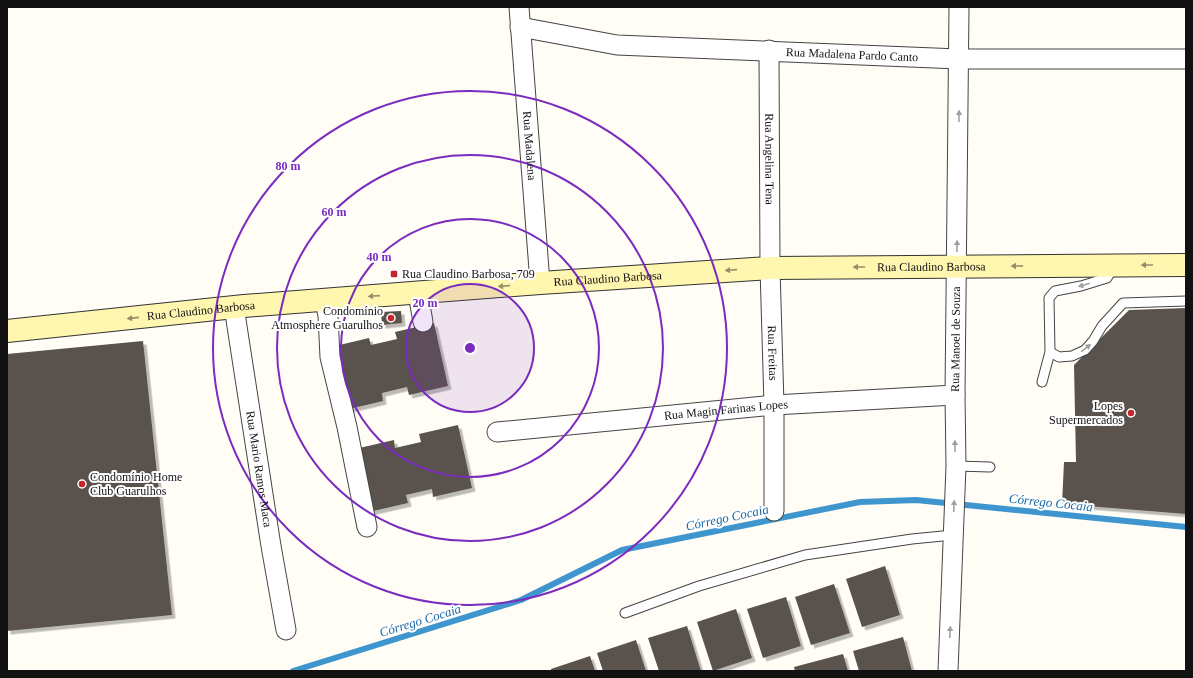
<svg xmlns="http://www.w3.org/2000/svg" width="1193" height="678" viewBox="0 0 1193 678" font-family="'Times New Roman',serif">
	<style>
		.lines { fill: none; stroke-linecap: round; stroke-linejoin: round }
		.stream { stroke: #3f96cf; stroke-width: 6 }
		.building { fill: #5a524d; filter: url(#shadow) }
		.lane-casing { stroke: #444; stroke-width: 11 }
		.street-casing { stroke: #444; stroke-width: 21 }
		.secondary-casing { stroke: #333; stroke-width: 24 }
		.lane { stroke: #fff; stroke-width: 9 }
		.street { stroke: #fff; stroke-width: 19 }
		.secondary { stroke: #fff6b0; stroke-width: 22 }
		.oneway { fill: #a0a0a0 }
		.oneway2 { fill: #948f68 }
		.ring { fill: none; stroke: #7b2cbf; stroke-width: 2 }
		.poi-dot { fill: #c4262e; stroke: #fff; stroke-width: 1.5 }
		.labels { text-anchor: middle; stroke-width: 4; stroke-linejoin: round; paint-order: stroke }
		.street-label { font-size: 12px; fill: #111; stroke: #fff }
		.poi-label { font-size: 12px; fill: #111; stroke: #fff; text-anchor: start }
		.water-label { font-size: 13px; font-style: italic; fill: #1768a6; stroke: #fff }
		.centre { fill: #7b2cbf; stroke: #fff; stroke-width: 2 }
		.ring-label { font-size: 12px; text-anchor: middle; font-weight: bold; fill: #7b2cbf; stroke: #fff; stroke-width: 4; stroke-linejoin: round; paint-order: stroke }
	</style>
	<defs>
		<filter id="shadow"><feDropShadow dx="3.5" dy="3.5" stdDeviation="0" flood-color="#0004"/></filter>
	</defs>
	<rect width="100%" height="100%" fill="#fffdf5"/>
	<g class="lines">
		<!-- stream -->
		<path class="stream" d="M293,671L521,600L622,550L860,502L916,500L1186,527"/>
	</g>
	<!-- building -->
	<g class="building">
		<path d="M1186,308V514L1062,504L1064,462H1076L1074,365L1129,310Z"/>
		<path d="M401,311L402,323L382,325L381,312Z"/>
		<path d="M434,323L448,386L409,395L407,387L382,393L383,401L345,410L331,347L369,338L371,345L397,339L395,332Z"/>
		<path d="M143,341L172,615L7,631V354Z"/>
		<path d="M458,425L472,488L433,497L432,489L406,495L408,503L369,512L355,449L394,440L395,448L421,442L419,434Z"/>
		<path d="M885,566L900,615L862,627L846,579Z"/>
		<path d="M834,584L850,633L811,645L795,597Z"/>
		<path d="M786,597L801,646L763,658L747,609Z"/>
		<path d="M736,609L752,658L713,671L697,622Z"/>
		<path d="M687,626L701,671H659L648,638Z"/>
		<path d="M903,637L912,671H859L853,651Z"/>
		<path d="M636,640L646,671H603L597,653Z"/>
		<path d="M843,654L848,671H795L794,667Z"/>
		<path d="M590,656L595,671H551V669Z"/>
	</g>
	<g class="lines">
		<defs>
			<g id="lane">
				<path d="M1050,352L1059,357L1072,356L1085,350L1093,341L1102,326L1123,303L1186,301"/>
				<path d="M1042,382L1050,352L1049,298L1055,291L1081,286L1107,278L1114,266"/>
				<path d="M956,466L990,467"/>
				<path d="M625,613L699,586L805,555L912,539L953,535"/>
			</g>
			<g id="street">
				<path id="s1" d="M519,7L540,283"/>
				<path id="s2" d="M520,27L617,45L959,59H1186"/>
				<path id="s3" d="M769,50L770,268L774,405V511"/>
				<path d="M418,293L423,322"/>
				<path d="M325,300L328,316L330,357L347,427L367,527"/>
				<path id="s4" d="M234,307L271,546L286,630"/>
				<path id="s5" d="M497,432L774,405L955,395"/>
				<path id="s6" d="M948,671L956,466L955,395L959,7"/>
			</g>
			<g id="secondary">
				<path id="s7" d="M7,331L244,306L540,283L770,268L1186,265"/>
			</g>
		</defs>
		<!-- lane casing -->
		<use href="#lane" class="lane-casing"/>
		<!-- street casing -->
		<use href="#street" class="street-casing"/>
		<!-- secondary casing -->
		<use href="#secondary" class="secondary-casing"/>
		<!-- lane -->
		<use href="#lane" class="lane"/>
		<!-- street -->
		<use href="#street" class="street"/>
		<!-- secondary -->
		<use href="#secondary" class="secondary"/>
	</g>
	<!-- one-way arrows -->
	<defs><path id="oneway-solid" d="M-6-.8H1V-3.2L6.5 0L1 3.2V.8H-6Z"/></defs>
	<g class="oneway">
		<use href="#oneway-solid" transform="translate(959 116) rotate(-89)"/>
		<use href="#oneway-solid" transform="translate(957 246) rotate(-89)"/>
		<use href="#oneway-solid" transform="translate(1084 285) rotate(164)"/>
		<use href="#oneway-solid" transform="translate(1086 348) rotate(-37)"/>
		<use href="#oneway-solid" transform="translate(955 446) rotate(-91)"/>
		<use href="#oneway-solid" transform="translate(954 506) rotate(-87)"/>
		<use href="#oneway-solid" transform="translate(950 632) rotate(-88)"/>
	</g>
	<g class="oneway2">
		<use href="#oneway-solid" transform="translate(1147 265) rotate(-180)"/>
		<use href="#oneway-solid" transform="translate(1017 266) rotate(179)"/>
		<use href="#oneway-solid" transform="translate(859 267) rotate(180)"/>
		<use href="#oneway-solid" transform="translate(731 270) rotate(176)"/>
		<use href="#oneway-solid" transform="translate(504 286) rotate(175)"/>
		<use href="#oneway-solid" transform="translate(374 296) rotate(176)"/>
		<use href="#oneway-solid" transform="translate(133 318) rotate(174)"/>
	</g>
	<!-- distance rings -->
	<circle cx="470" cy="348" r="64" fill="#7b2cbf" fill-opacity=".12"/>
	<g class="ring">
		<circle cx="470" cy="348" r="64"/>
		<circle cx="470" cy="348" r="129"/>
		<circle cx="470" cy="348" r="193"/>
		<circle cx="470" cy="348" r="257"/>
	</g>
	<!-- markers -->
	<g class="poi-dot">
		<rect x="390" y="270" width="8" height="8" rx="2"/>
		<circle cx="391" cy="318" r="4"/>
		<circle cx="1131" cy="413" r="4"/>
		<circle cx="82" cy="484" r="4"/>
	</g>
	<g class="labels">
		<!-- street labels -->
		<g class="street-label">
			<text dy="4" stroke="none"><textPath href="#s2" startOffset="334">Rua Madalena Pardo Canto</textPath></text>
			<text dy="4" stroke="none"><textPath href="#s1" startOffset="139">Rua Madalena</textPath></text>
			<text dy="4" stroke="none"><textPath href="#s3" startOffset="109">Rua Angelina Tena</textPath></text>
			<text dy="4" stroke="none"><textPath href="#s7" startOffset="927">Rua Claudino Barbosa</textPath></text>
			<text dy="4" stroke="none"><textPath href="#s7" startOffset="603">Rua Claudino Barbosa</textPath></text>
			<text dy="4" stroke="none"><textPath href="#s7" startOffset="195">Rua Claudino Barbosa</textPath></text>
			<text dy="4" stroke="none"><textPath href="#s6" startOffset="332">Rua Manoel de Souza</textPath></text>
			<text dy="4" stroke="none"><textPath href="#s3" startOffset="303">Rua Freitas</textPath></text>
			<text dy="4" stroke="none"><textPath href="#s5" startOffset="230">Rua Magin Farinas Lopes</textPath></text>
			<text dy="4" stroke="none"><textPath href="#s4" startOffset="164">Rua Mario Ramos Maca</textPath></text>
		</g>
		<!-- poi labels -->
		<g class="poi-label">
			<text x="402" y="278">Rua Claudino Barbosa, 709</text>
			<text x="383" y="315" text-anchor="end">Condomínio<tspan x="383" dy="14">Atmosphere Guarulhos</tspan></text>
			<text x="1123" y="410" text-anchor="end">Lopes<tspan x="1123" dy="14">Supermercados</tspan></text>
			<text x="90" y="481">Condomínio Home<tspan x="90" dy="14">Club Guarulhos</tspan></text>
		</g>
		<!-- water labels -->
		<g class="water-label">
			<text transform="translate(1051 502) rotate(6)" y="5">Córrego Cocaia</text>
			<text transform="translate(727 517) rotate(-12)" y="5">Córrego Cocaia</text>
			<text transform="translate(420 620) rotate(-17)" y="5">Córrego Cocaia</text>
		</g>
	</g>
	<circle cx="470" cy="348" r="6" class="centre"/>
	<g class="ring-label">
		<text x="288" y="170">80 m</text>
		<text x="334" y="216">60 m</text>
		<text x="379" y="261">40 m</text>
		<text x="425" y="307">20 m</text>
	</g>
	<!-- border -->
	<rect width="1193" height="678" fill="none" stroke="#111111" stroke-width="16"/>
</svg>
